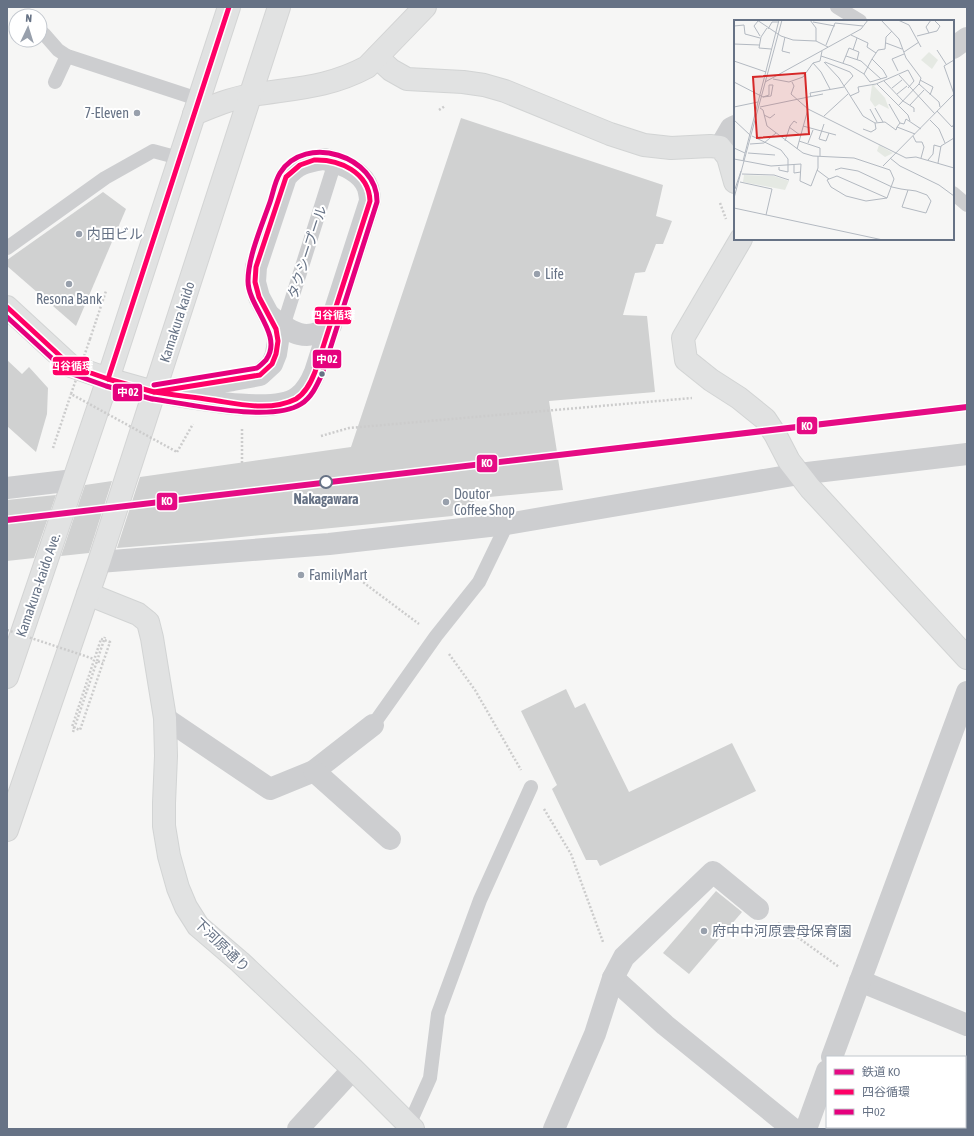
<svg xmlns="http://www.w3.org/2000/svg" width="974" height="1136" viewBox="0 0 974 1136" font-family="'Asap Condensed','Noto Sans JP',sans-serif">
	<style>
		.building { fill: #d0d1d1 }
		.lines { fill: none; stroke-linecap: round; stroke-linejoin: round }
		.secondary-casing { stroke: #d2d4d4; stroke-width: 24 }
		.primary-casing { stroke: #d3d4d4; stroke-width: 24 }
		.path { stroke: #ccc; stroke-width: 2.5; stroke-dasharray: 2 2; stroke-linecap: butt }
		.lane { stroke: #cdced0; stroke-width: 14 }
		.street { stroke: #cdced0; stroke-width: 22 }
		.secondary { stroke: #e1e2e2; stroke-width: 22 }
		.primary { stroke: #e1e2e2; stroke-width: 22 }
		.path-bridge { stroke: #ccc; stroke-width: 2.5; stroke-dasharray: 2 2; stroke-linecap: butt }
		.bus-1-casing { stroke: #fff; stroke-width: 8 }
		.bus-2-casing { stroke: #fff; stroke-width: 8 }
		.bus-1 { stroke: #f06; stroke-width: 5 }
		.bus-2 { stroke: #e5007d; stroke-width: 5 }
		.rail-1-casing { stroke: #fff; stroke-width: 9 }
		.rail-1 { stroke: #e50b84; stroke-width: 6 }
		.poi-dot { fill: #98a0ac; stroke: #fff; stroke-width: 1.5 }
		.bus-dot { fill: #667285; stroke: #fff; stroke-width: 1.5 }
		.stop-dot { fill: #fff; stroke: #667285; stroke-width: 2 }
		.labels { text-anchor: middle; stroke-width: 4; stroke-linejoin: round; paint-order: stroke }
		.poi-label { font-size: 14px; fill: #667285; stroke: #fff; text-anchor: start }
		.street-label { font-size: 14px; fill: #667285; stroke: #fff }
		.stop-label { font-size: 14px; font-weight: bold; fill: #667285; stroke: #fff }
		.inset-road { fill: none; stroke: #b3b9c1; stroke-width: 1 }
		.view { fill: #d62828; fill-opacity: 0.15; stroke: #d62828; stroke-width: 2 }
		.inset-edge { fill: none; stroke: #667285; stroke-width: 2 }
		.line-badge { stroke: #fff; stroke-width: 1.5 }
		.badge-label { font-size: 11px; text-anchor: middle; font-weight: bold; fill: #fff }
	</style>
	<rect width="100%" height="100%" fill="#f6f6f5"/>
	<!-- building -->
	<g class="building">
		<path d="M461,118L663,185L656,216L672,221L663,244H656L645,272L635,273L623,315L647,316L655,392L549,401L563,490L479,498L452,516L201,541L117,548L140,477L351,447Z"/>
		<path d="M103,192L126,209L76,326L7,266V260Z"/>
		<path d="M7,360L22,374L29,367L48,388L47,414L36,452L7,426Z"/>
		<path d="M112,481L89,553L61,556L85,485Z"/>
		<path d="M56,495L34,558L7,561V500Z"/>
		<path d="M566,689L575,708L585,703L629,792L732,743L756,791L600,866L597,860H586L552,789L557,785L521,711Z"/>
		<path d="M716,891L742,912L689,974L663,953Z"/>
	</g>
	<g class="lines">
		<defs>
			<g id="secondary">
				<path d="M377,57L391,70L407,79L463,82L484,85L505,91L610,134L644,145L671,148L710,146L720,147L728,157L735,182"/>
				<path d="M741,239L683,338L686,360L711,380L739,398L765,419L775,434L789,461L810,488L967,658"/>
				<path d="M7,307L71,366L108,379L154,392"/>
				<path d="M88,594L138,614L148,622L152,638L165,718L166,756L164,803V826L169,856L178,888L186,907L198,926L240,962L353,1069L413,1129"/>
			</g>
			<g id="primary">
				<path d="M194,114C213,106 232,98 252,95C294,88 328,88 367,67L425,7"/>
				<path d="M7,677L108,379L229,7"/>
				<path d="M7,830L99,562L279,7"/>
			</g>
		</defs>
		<!-- secondary casing -->
		<use href="#secondary" class="secondary-casing"/>
		<!-- primary casing -->
		<use href="#primary" class="primary-casing"/>
		<!-- path -->
		<g class="path">
			<path d="M439,110L445,106"/>
			<path d="M720,203L726,219"/>
			<path d="M90,339L106,291"/>
			<path d="M242,429V463"/>
			<path d="M321,436L349,428L692,398"/>
			<path d="M53,448L71,394"/>
			<path d="M177,452L193,424"/>
			<path d="M344,568L419,624"/>
			<path d="M449,654L475,690L521,770"/>
			<path d="M97,661L105,637"/>
			<path d="M73,732L97,661L103,663"/>
			<path d="M544,809L571,854L603,942"/>
			<path d="M778,923L839,967"/>
		</g>
		<!-- lane -->
		<g class="lane">
			<path d="M837,7L860,21"/>
			<path d="M44,34L58,50L67,56L207,102"/>
			<path d="M55,82L67,56"/>
			<path d="M953,193L967,205"/>
			<path d="M7,248L105,178L153,151L179,158"/>
			<path d="M281,333L335,162"/>
			<path d="M373,725L436,636L479,582L507,524"/>
			<path d="M409,1125L430,1078L438,1014L480,900L531,787"/>
		</g>
		<!-- street -->
		<g class="street">
			<path d="M953,48L967,38"/>
			<path d="M720,147L731,128L735,126"/>
			<path d="M324,159C340,163 362,171 368,188C369,192 370,197 370,201L315,372C311,382 307,390 298,397C273,416 186,397 154,392L233,380L260,375L272,364L276,354L278,341L276,329L259,297L255,282L256,267L286,177C298,163 306,162 324,159Z"/>
			<path d="M270,316C290,333 308,344 331,325"/>
			<path d="M7,488L74,480"/>
			<path d="M99,562L329,544L507,524L799,474L967,454"/>
			<path d="M165,718L270,789L314,771L373,725"/>
			<path d="M314,771L390,839"/>
			<path d="M613,978L665,1025L793,1129"/>
			<path d="M860,981L967,1025"/>
			<path d="M832,1057L967,692"/>
			<path d="M298,1129L353,1069"/>
			<path d="M554,1129L595,1034L613,978L624,957L713,872L758,909"/>
			<path d="M806,1129L827,1071"/>
		</g>
		<!-- secondary -->
		<use href="#secondary" class="secondary"/>
		<!-- primary -->
		<use href="#primary" class="primary"/>
		<!-- path-bridge -->
		<g class="path-bridge">
			<path d="M90,339L71,394L177,452"/>
			<path d="M7,630L94,659"/>
			<path d="M101,639L110,642L80,730L72,727Z"/>
		</g>
		<defs>
			<g id="bus-1">
				<path d="M314,160C339,159 369,172 370,201L315,372C311,382 306,393 296,399C270,412 239,404 212,400C192,397 173,395 154,392L260,375L272,364L276,354L278,341L276,329L259,297L255,282L256,267L286,177L300,165Z"/>
				<path d="M7,307L71,366L108,379L154,392"/>
				<path d="M108,379L229,7"/>
			</g>
			<g id="bus-2">
				<path d="M7,317L67,372L106,386L152,399"/>
				<path d="M153,399C188,404 272,423 301,404C312,397 317,385 322,374L377,202C378,156 305,133 280,173C275,181 273,193 270,202C262,225 248,257 248,281C248,307 284,335 266,360C263,363 260,366 257,368L154,385"/>
			</g>
		</defs>
		<!-- bus-1 casing -->
		<use href="#bus-1" class="bus-1-casing"/>
		<!-- bus-2 casing -->
		<use href="#bus-2" class="bus-2-casing"/>
		<!-- bus-1 -->
		<use href="#bus-1" class="bus-1"/>
		<!-- bus-2 -->
		<use href="#bus-2" class="bus-2"/>
		<defs>
			<path id="rail-1" d="M7,520L967,407"/>
		</defs>
		<!-- rail-1 casing -->
		<use href="#rail-1" class="rail-1-casing"/>
		<!-- rail-1 -->
		<use href="#rail-1" class="rail-1"/>
	</g>
	<!-- markers -->
	<g class="poi-dot">
		<circle cx="137" cy="113" r="4"/>
		<circle cx="79" cy="234" r="4"/>
		<circle cx="537" cy="274" r="4"/>
		<circle cx="69" cy="284" r="4"/>
		<circle cx="446" cy="502" r="4"/>
		<circle cx="301" cy="575" r="4"/>
		<circle cx="704" cy="931" r="4"/>
	</g>
	<circle class="bus-dot" cx="322" cy="374" r="3.5"/>
	<circle class="stop-dot" cx="326" cy="482" r="6"/>
	<g class="labels">
		<!-- poi labels -->
		<g class="poi-label">
			<text x="129" y="118" text-anchor="end">7-Eleven</text>
			<text x="87" y="239">内田ビル</text>
			<text x="545" y="279">Life</text>
			<text x="69" y="304" text-anchor="middle">Resona Bank</text>
			<text x="454" y="499">Doutor<tspan x="454" dy="16">Coffee Shop</tspan></text>
			<text x="309" y="580">FamilyMart</text>
			<text x="712" y="936">府中中河原雲母保育園</text>
		</g>
		<!-- street labels -->
		<g class="street-label">
			<text transform="translate(307 252) rotate(-72)" y="5">タクシープール</text>
			<text transform="translate(177 322) rotate(-72)" y="5">Kamakura kaido</text>
			<text transform="translate(38 585) rotate(-71)" y="5">Kamakura-kaido Ave.</text>
			<text transform="translate(222 945) rotate(44)" y="5">下河原通り</text>
		</g>
		<!-- stop labels -->
		<g class="stop-label">
			<text x="326" y="504">Nakagawara</text>
		</g>
	</g>
	<!-- overview -->
	<g transform="translate(734 20)">
		<rect width="220" height="220" fill="#f6f6f5"/>
		<path d="M195,32L204,40L198,49L187,40ZM138,65H142L140,66L151,78L155,89L145,84L141,87L136,80ZM145,125L159,133L151,137L143,131ZM10,155L40,156L55,161L51,170L9,162Z" fill="#e5e9e3"/>
		<path class="inset-road" d="M23,0L47,16L59,20L82,21L94,27M76,0L82,8V21M147,0L165,19L172,38L187,58L185,64L205,82L206,87M164,0L175,5L187,27M24,1L20,6L26,16M79,2L101,6M0,6L10,5L11,14L26,18M33,8L27,17L25,28L37,29M34,9L38,2H45M195,13L192,7L197,0M117,15L134,23L133,27L142,33L138,39M183,16L203,11L206,6L200,0M51,17L48,31L56,33M152,23L168,29M0,24L25,25M92,25L101,3L129,6M119,30L123,18M203,30L212,44M170,32L185,22M142,33L144,30L151,29L152,17L158,11M87,36L117,46L130,54M112,36L127,41L147,59M138,39L149,50L153,57L136,62L130,54ZM0,41L32,52M90,42L105,58L129,96L141,103L151,102L162,110L163,107L181,114M91,42L116,52L119,56L110,66M79,43L87,52L96,69M109,43L115,28L125,32L123,40M164,51L158,39L170,34M165,55L201,94M39,59L55,62L69,57L79,43L86,41L88,31M186,60L199,67L196,75M150,61L169,81L180,88V92M0,62L29,77L37,76L39,65H35V75L29,77M31,62L127,9L134,0M58,62L60,66L57,74L74,89L172,138L182,137L220,148M143,64L174,95L176,101M158,68L168,60M163,74L173,66M116,76L125,72L124,67L142,64L174,50L180,61L174,68M77,77L76,73L110,67M155,84L166,103M176,85L190,70M164,86L185,64M0,87L24,82M26,87L89,74M26,88L29,90L33,106L69,133L79,136L120,138L156,150L160,159L153,178M141,88L149,102M136,89L143,102M203,91L218,107L220,104M30,95L36,98L41,94M90,96L114,74M0,100L16,115M196,100L205,109L211,123M90,104L85,119L92,121L95,113M69,106L102,115M55,107L66,115M163,107L166,103L170,104L172,99L187,109M129,109L137,112L142,109L141,103M18,116L47,130L54,139V152L45,150V147M179,116L182,122H188L190,127L187,138M51,121L56,106L60,101L63,103M65,121L86,128V136M74,123L79,110M16,124L30,123L42,113M0,128L11,133M63,129L74,89M14,133L41,135M156,138L166,146L205,165L220,176M0,139L37,146L67,144L66,161L77,166L84,148V136M194,140L199,134L200,125L207,127M9,141L45,0M204,143L207,126L220,118M60,144V153L67,152M149,146L220,74L210,46L220,40M83,150L95,159L103,156L153,178M101,150L107,148L124,151L158,167L167,169L174,170H175L182,171L193,175L197,181L192,193L168,187L174,170M8,154L40,155L55,160M95,159L93,160L97,167L112,176L132,181L153,178M6,162L38,169L32,195M1,169L7,151M0,178L48,0M0,188L149,220"/>
		<path class="view" d="M71,53L75,114L23,118L19,57Z"/>
		<rect width="220" height="220" class="inset-edge"/>
	</g>
	<g class="line-badge">
		<rect x="314" y="306" width="38" height="19" rx="4" fill="#f06"/>
		<rect x="312" y="349" width="30" height="20" rx="4" fill="#e5007d"/>
		<rect x="52" y="356" width="38" height="20" rx="4" fill="#f06"/>
		<rect x="112" y="383" width="31" height="19" rx="4" fill="#e5007d"/>
		<rect x="796" y="416" width="22" height="19" rx="4" fill="#e50b84"/>
		<rect x="476" y="454" width="22" height="19" rx="4" fill="#e50b84"/>
		<rect x="156" y="492" width="22" height="19" rx="4" fill="#e50b84"/>
	</g>
	<g class="badge-label">
		<text x="333" y="319">四谷循環</text>
		<text x="327" y="363">中02</text>
		<text x="71" y="370">四谷循環</text>
		<text x="128" y="396">中02</text>
		<text x="807" y="430">KO</text>
		<text x="487" y="467">KO</text>
		<text x="167" y="505">KO</text>
	</g>
	<!-- border -->
	<rect width="974" height="1136" fill="none" stroke="#667285" stroke-width="16"/>
	<!-- legend -->
	<rect x="826" y="1056" width="140" height="72" fill="#ffffff" stroke="#c2c7ce"/>
	<rect x="834" y="1069" width="20" height="6" fill="#e50b84" stroke="#c2c7ce"/>
	<text x="862" y="1076" font-size="12" fill="#667285">鉄道 KO</text>
	<rect x="834" y="1089" width="20" height="6" fill="#ff0066" stroke="#c2c7ce"/>
	<text x="862" y="1096" font-size="12" fill="#667285">四谷循環</text>
	<rect x="834" y="1109" width="20" height="6" fill="#e5007d" stroke="#c2c7ce"/>
	<text x="862" y="1116" font-size="12" fill="#667285">中02</text>
	<!-- north arrow -->
	<g transform="translate(28 28) rotate(4)"><circle r="19" fill="#ffffff" stroke="#c2c7ce"/>
	<path d="M0-3L7 15L0 10L-7 15Z" fill="#98a0ac"/>
	<text y="-6" font-size="11" font-weight="bold" text-anchor="middle" fill="#667285">N</text>
	</g>
</svg>
